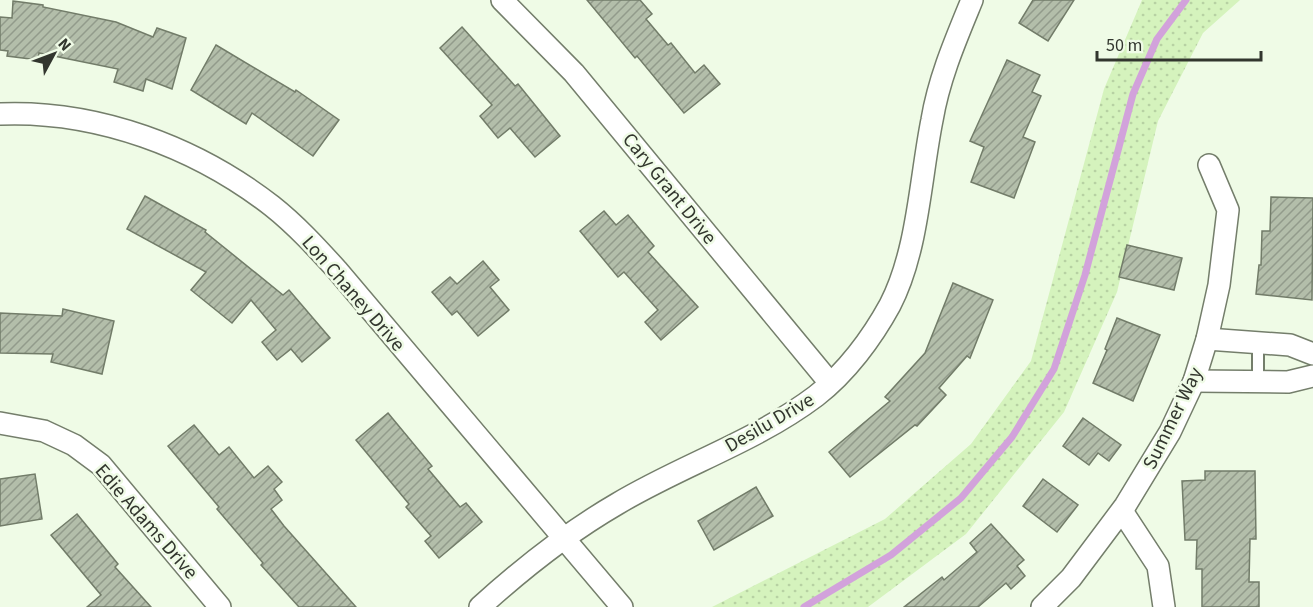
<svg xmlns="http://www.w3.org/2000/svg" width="1313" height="607" viewBox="0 0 1313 607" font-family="'Source Sans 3',sans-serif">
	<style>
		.grass { fill: url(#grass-dots) }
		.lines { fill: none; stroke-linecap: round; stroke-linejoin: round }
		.stream { stroke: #d2a2db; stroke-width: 7 }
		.building { fill: url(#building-hatch); stroke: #727c69; stroke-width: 1.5 }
		.lane-casing { stroke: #747e6b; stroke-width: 14 }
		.street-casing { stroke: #747e6b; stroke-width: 24 }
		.lane { stroke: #fff; stroke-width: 10 }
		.street { stroke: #fff; stroke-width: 21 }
		.labels { text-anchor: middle; stroke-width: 5; stroke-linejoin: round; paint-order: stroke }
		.street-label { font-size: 20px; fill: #32362e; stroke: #effbe6 }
	</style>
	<defs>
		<pattern id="grass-dots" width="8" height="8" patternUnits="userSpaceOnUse" patternTransform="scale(1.5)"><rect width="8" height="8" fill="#d5f3bd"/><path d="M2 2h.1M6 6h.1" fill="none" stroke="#b7d1a3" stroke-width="1.8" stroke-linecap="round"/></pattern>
		<pattern id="building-hatch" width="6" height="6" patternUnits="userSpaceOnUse" patternTransform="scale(1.5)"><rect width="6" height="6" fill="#b3beaa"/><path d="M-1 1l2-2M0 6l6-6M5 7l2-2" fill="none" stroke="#929b8b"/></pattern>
	</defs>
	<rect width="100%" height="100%" fill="#effbe6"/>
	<!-- grass -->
	<path class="grass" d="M1142,0H1240L1203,33L1158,121L1117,292L1064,412L966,534L868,607H712L885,519L971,444L1031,361L1104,89Z"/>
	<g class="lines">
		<!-- stream -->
		<path class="stream" d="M804,607L891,555L961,498L1012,437L1054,369L1085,275L1133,94L1157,39L1186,0"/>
	</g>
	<!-- building -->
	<g class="building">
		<path d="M587,0H640L652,14L646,19L668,45L671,43L695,73L704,65L720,84L684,113L637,56L635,58Z"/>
		<path d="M1033,0H1074L1048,41L1019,23Z"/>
		<path d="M13,1L43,5V7L116,22L153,37L157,28L186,38L172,89L146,79L143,91L114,82L118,69L39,53L38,60L7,56L8,51L0,50V17L12,18Z"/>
		<path d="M462,27L515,86L518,84L560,136L535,157L510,128L498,138L480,116L492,105L440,48Z"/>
		<path d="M216,45L295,92L296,90L339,120L313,156L252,113L246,124L191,90Z"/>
		<path d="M1007,60L1040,75L1032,92L1041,96L1023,137L1035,142L1014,198L971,182L984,147L970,141Z"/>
		<path d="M145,196L206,230L205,232L283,295L289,290L330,338L302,362L291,349L277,360L262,342L276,330L251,300L232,323L191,290L206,272L127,229Z"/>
		<path d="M1271,197L1313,198L1312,300L1256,294L1259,265H1261L1262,231H1270Z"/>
		<path d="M604,211L616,225L628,215L654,246L648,252L698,307L661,340L645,322L658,310L624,272L618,277L580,231Z"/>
		<path d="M1127,245L1182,258L1174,290L1119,277Z"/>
		<path d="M483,261L499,280L490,287L509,310L478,336L457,311L452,315L432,292L450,277L457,284Z"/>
		<path d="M953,283L993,300L970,358L967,356L939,388L946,395L917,426L915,425L850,477L829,452L890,401L885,397L925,353Z"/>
		<path d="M63,309L114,321L102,374L51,362L53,354L0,353V313L62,316Z"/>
		<path d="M1117,318L1160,335L1133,401L1093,383L1107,350L1105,349Z"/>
		<path d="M388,413L432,466L428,469L460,507L466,503L482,522L439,558L425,541L431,536L406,507L409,504L356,440Z"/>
		<path d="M1083,418L1121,445L1109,461L1098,453L1089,465L1063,446Z"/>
		<path d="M194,425L219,455L229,447L254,478L268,466L282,482L274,489L282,500L271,509L284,526L356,607H299L261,565L263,563L217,509L219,507L168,446Z"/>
		<path d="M1205,471H1255L1256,539H1250L1249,582H1259V607H1202V569H1196L1197,540H1185L1182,481L1205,480Z"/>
		<path d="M35,474L42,519L0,526V479Z"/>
		<path d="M1043,479L1078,505L1057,532L1023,506Z"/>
		<path d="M756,487L773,516L714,550L698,521Z"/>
		<path d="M77,514L118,564L115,567L151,607H87L101,595L51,535Z"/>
		<path d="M991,524L1024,560L1017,566L1025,576L1011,589L1006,583L978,607H904L942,577L944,580L977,552L970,543Z"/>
	</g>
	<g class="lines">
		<defs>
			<path id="lane" d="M1258,343V382"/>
			<g id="street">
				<path d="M502,0L574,73L830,383"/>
				<path d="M0,114C97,110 196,147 272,206C296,225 317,248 337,270L622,607"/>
				<path d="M1207,339L1290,345L1313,354"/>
				<path d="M1194,381L1288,382L1313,376"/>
				<path d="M0,423L44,431L74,445L101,465L220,607"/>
				<path d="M1122,511L1158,566L1164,607"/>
				<path d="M480,607C523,568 567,533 617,504C682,465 755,442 816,396C846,373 872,338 890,305C918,251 920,180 932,120C939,78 956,39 972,0"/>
				<path d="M1042,607L1071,578L1125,506L1170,432L1194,381L1207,339L1219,285L1228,210L1209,165"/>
			</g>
		</defs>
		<!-- lane casing -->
		<use href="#lane" class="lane-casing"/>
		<!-- street casing -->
		<use href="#street" class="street-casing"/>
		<!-- lane -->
		<use href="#lane" class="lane"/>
		<!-- street -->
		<use href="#street" class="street"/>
	</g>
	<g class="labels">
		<!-- street labels -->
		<g class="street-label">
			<text transform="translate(670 188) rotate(51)" y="7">Cary Grant Drive</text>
			<text transform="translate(354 293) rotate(49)" y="7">Lon Chaney Drive</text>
			<text transform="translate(1172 418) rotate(-64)" y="7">Summer Way</text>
			<text transform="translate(769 422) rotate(-30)" y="7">Desilu Drive</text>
			<text transform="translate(147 521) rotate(49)" y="7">Edie Adams Drive</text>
		</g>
	</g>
	<!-- north arrow -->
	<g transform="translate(54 54) rotate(49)" stroke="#effbe6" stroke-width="4.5" paint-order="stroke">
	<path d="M0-4.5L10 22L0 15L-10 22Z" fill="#32362e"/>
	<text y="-9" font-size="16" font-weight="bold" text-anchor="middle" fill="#32362e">N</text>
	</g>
	<!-- scale -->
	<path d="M1097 51v9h164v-9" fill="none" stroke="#32362e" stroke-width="3"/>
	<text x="1106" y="51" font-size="18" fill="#32362e" stroke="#effbe6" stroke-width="4.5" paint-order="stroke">50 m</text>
</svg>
